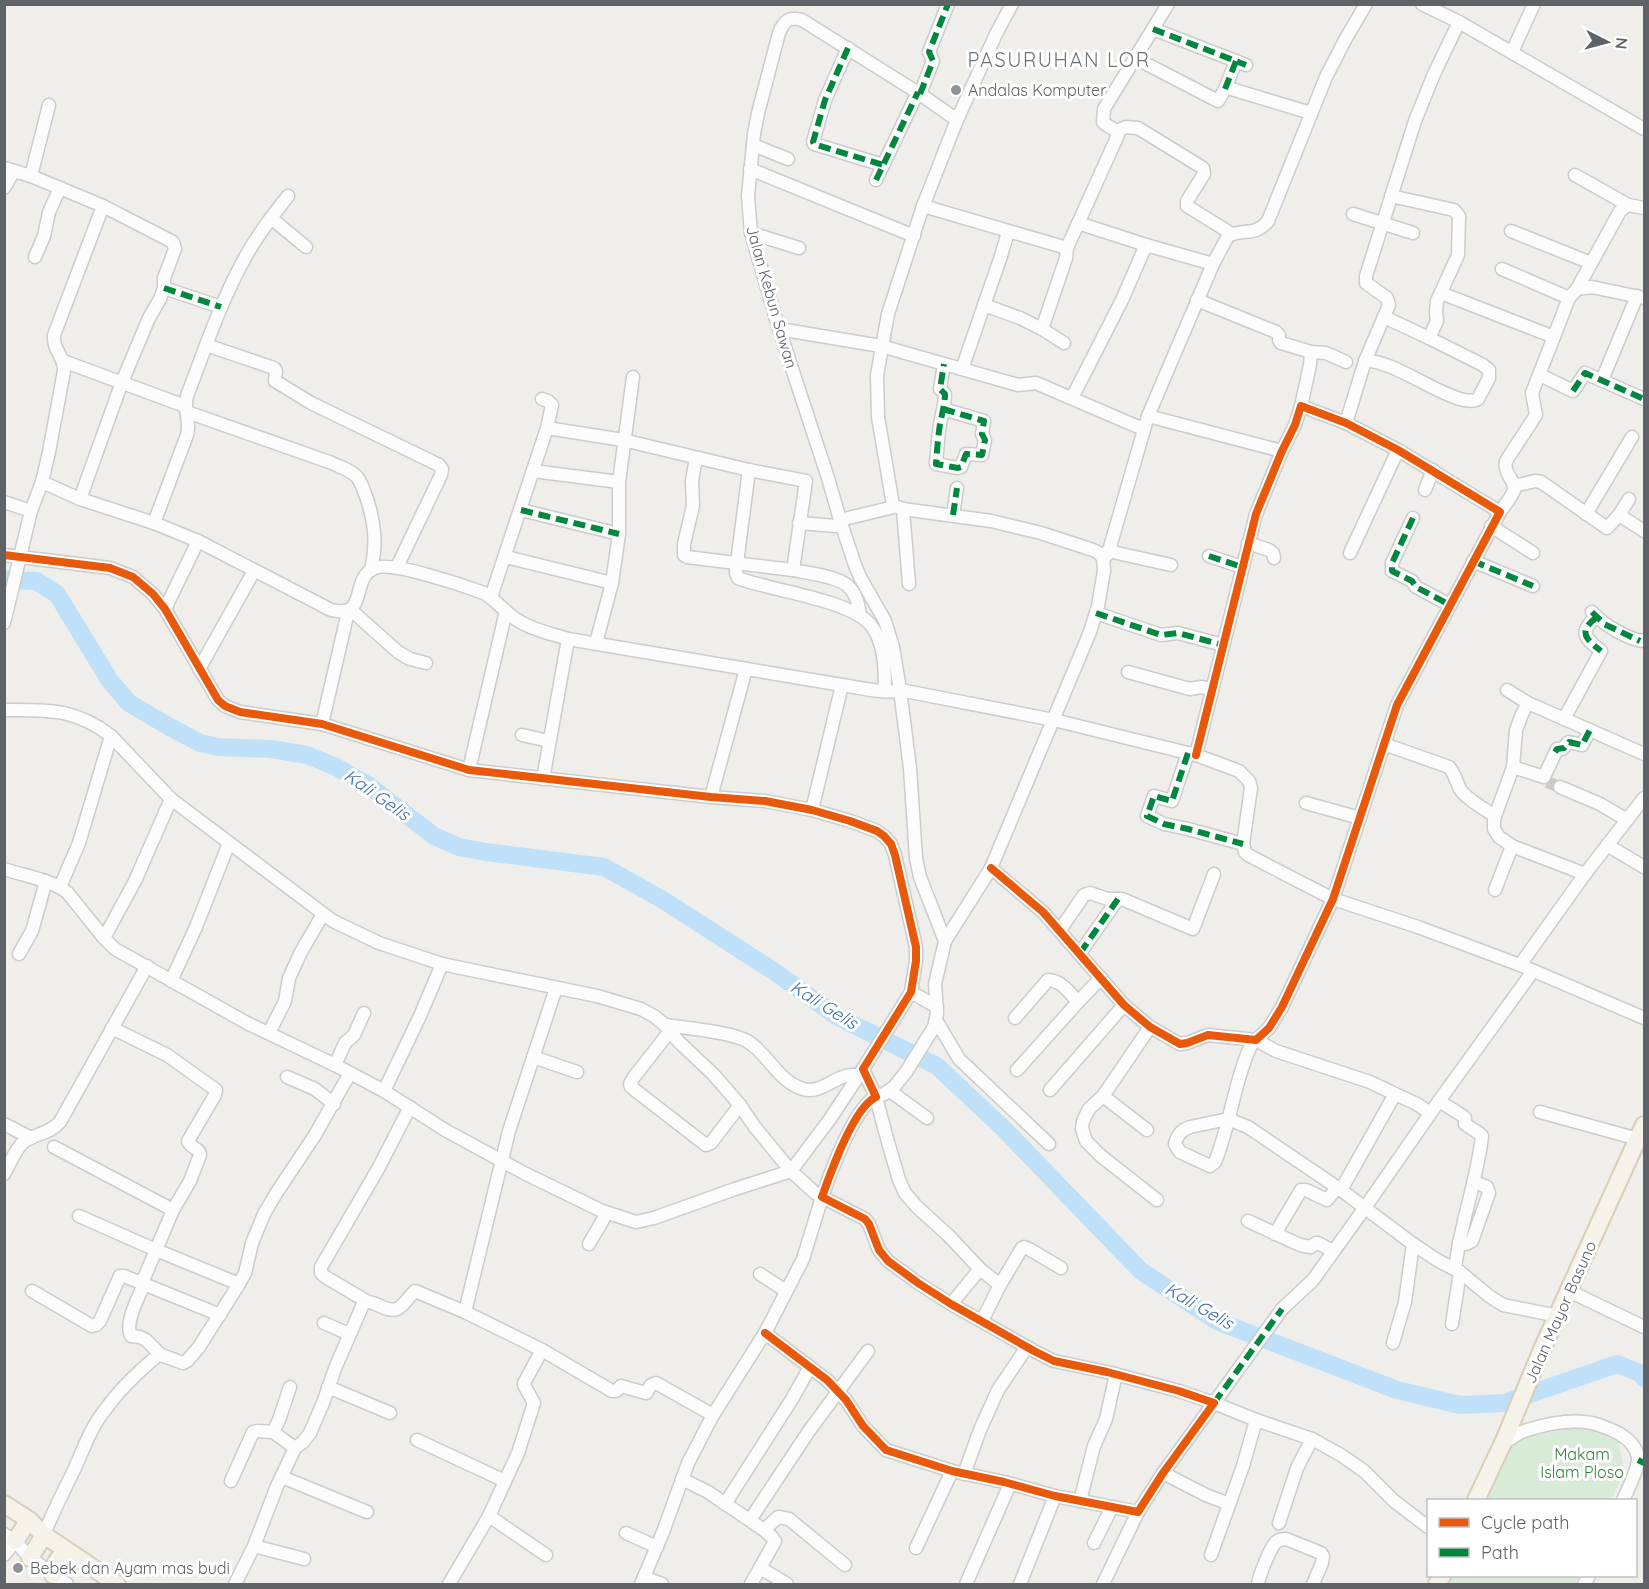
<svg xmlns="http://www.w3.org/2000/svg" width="1649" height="1589" viewBox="0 0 1649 1589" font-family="Quicksand,sans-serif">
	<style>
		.green { fill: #d8ebd6 }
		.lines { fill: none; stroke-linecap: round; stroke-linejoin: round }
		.river { stroke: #bfe0f9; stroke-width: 18 }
		.minor-tunnel { stroke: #cbcbca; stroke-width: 12; stroke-dasharray: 12 6; stroke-linecap: butt }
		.minor-casing { stroke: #cbcccc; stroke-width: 15 }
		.major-casing { stroke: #d7ceb8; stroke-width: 20 }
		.minor { stroke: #fdfcfc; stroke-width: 12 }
		.major { stroke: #f4f2e9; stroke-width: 16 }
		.quiet { stroke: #00873e; stroke-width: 6; stroke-dasharray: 12 6; stroke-linecap: butt }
		.cycleway-casing { stroke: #fff; stroke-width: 11 }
		.cycleway { stroke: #e8590c; stroke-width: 8 }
		.poi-dot { fill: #919496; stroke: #fff; stroke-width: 2 }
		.labels { text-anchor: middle; stroke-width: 6; stroke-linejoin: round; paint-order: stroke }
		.poi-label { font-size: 16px; fill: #5f6368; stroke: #fff; text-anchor: start }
		.street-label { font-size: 16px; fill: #5f6368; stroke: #fff }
		.park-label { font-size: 16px; fill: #348238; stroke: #fff }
		.water-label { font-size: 18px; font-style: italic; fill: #4174aa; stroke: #fff }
		.quarter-label { font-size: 20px; letter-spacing: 1.5px; fill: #70757a; stroke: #fff }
	</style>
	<rect width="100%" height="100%" fill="#efeeea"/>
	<!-- green -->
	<g class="green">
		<path d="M1584,1425L1618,1435L1624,1472L1611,1500H1486L1516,1439Z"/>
		<path d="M1448,1576H1579L1575,1584H1444Z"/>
	</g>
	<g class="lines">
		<!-- river -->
		<path class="river" d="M4,580L36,581L57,594L110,681L129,703L168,726L200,743L218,747L271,749L307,755L336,767L368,785L434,836L459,847L486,852L604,867L663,900L775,972L838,1017L937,1066L1002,1127L1141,1271L1217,1321L1397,1390L1460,1405L1504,1403L1617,1364L1642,1374L1644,1378"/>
		<!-- minor-tunnel -->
		<path class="minor-tunnel" d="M1547,782L1560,787"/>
		<defs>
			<g id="minor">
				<path d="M1012,4L996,34L957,120L923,206L1067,248L1118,135C1116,128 1107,127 1103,122L1104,109L1168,4"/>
				<path d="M1422,4L1459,22L1644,129"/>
				<path d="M1153,29L1246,65"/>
				<path d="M848,48L825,100L813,142L814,144L883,165"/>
				<path d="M1512,52L1534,4"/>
				<path d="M1135,58L1218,101L1225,89L1228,88L1311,113"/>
				<path d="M1225,89L1236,61"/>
				<path d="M920,94L933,61L929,52L948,4"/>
				<path d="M1116,131L1126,127L1138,128L1203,168L1204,174L1187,201V206L1232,234"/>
				<path d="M753,145L788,159"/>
				<path d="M4,168L31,176L103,206L54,335C53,352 64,354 64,371L49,452L42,482L31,511L4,623"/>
				<path d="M750,169L914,236"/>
				<path d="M1575,175L1628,205"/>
				<path d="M31,176L49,105"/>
				<path d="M876,180L918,92"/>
				<path d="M4,188L14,171"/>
				<path d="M1391,196L1454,210L1459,216L1458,255L1437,301L1436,312L1437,321L1429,338"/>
				<path d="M923,206L888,314L877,375L878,417L893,505L903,509L991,521L1041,533L1093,550L1099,553L1103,558L1104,571L1098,606L1090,632L991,868L945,941L935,984L937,1013L934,1027L906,1072L894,1087L884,1094L876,1097L886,1135L899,1180L905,1193L917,1207L949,1236L980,1269L951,1304"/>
				<path d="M1353,214L1413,233"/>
				<path d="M271,218L306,247"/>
				<path d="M1078,223L1146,245L1213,264"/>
				<path d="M1511,231L1591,263"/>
				<path d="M751,233L799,248"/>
				<path d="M35,257L44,236L49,212L60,188"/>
				<path d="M1502,269L1569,298"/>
				<path d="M164,288L221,307"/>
				<path d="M1577,289L1620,211L1628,205L1644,208"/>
				<path d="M1441,293L1554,337"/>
				<path d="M1197,300L1276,332L1279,335V340L1281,343L1311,352L1310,365L1301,406"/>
				<path d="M984,305L1020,318L1042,329L1066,258L1067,248"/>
				<path d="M779,329L881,346L1018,385L1036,383L1143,429"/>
				<path d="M1042,329L1064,343"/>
				<path d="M206,345L274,368L276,371L275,381L311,403L439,465L442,469L441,475L397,567"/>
				<path d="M1311,352L1326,353L1346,362"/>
				<path d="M63,361L185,406"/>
				<path d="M1365,361C1394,358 1458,411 1478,399L1489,378V370L1483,365L1429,338L1384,317"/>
				<path d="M962,369L1001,256L1008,232"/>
				<path d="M1540,375L1573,391L1585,373L1644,399"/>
				<path d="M1602,380L1637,296"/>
				<path d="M1072,398L1122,300L1146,245"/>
				<path d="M943,409L984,421L982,434L985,440L982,455L966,454L961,467L958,468L936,464C937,451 938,437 940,424C942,414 945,403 945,394L940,389L944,364"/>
				<path d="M187,412L332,463C340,467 351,470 357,477C362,483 364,492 367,499C375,524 377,545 371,570"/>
				<path d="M1148,416L1282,451"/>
				<path d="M1346,423L1365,361L1389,305L1387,298L1366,283V276L1415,121L1434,74L1459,22"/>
				<path d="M547,428L623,440L749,470L806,481L793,570L687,557L684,555V544L693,506L692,481L696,458"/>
				<path d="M749,470L737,563L736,573L738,578C747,582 759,584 769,587C796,594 852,604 870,624C885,642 885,669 885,691"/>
				<path d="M533,471L619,482"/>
				<path d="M42,482L80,499L154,523L198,541L331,610C370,619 349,578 375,568C392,561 465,586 484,593C496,600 503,610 514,618C530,629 549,633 568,639L842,685C856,687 889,695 900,690L1054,720L1196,755L1239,771L1249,781L1251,788L1243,844L1245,852L1248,855L1333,899L1418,927L1520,965L1644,1018"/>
				<path d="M1514,486L1535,481L1541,482L1607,528L1619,515L1629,499"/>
				<path d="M1425,490L1433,470"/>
				<path d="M80,499L122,382L149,318L160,299L164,288V278L175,249L173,242L103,206"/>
				<path d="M4,502L31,511"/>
				<path d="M903,509L909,584"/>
				<path d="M521,510L619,534"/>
				<path d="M1500,512C1504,506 1512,497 1514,490C1516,480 1503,475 1506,461L1536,415L1532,393L1569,298L1577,289L1592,287L1644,298"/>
				<path d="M1586,514L1632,437"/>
				<path d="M953,515L957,488"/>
				<path d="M1619,515L1644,531"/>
				<path d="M1413,518L1392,563V571L1412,581L1416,587L1450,605"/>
				<path d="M840,520L894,507"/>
				<path d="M154,523L187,435C191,421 183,410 187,396C205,349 221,300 246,256C258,234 273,215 288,196"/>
				<path d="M799,523L836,526L841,523"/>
				<path d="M1491,526L1533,553"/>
				<path d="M1248,543L1269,550L1273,553L1274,558"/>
				<path d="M1108,551L1171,565"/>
				<path d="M1350,553L1398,450"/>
				<path d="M4,555L110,568L133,577L153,594L165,609L218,700L225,706L240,712L322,724L469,770L711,797L765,801L812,810L850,821L877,831L884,836L891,844L895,855L916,947V961L911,992L863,1069L876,1097C854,1107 830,1174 822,1197L865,1219L869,1224L879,1250L888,1261L918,1283L951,1304L1034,1351L1054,1361L1107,1372L1179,1391L1214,1403L1163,1473L1138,1512L1055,1496L1004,1482L952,1471L886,1450L863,1426L846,1400L827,1380L765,1333"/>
				<path d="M1209,556L1242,567"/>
				<path d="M506,557L612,583"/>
				<path d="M1103,558L1107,555L1110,547L1148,416L1213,264L1228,236C1243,228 1255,237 1268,221L1326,77L1345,40L1366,4"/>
				<path d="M1473,561L1533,586"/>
				<path d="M793,570C807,573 837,576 848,586C856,593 859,606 860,616"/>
				<path d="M491,597L547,428L552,405L548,401L542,399"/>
				<path d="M165,609L198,541"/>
				<path d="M351,610L398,652L410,659L426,663"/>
				<path d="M1592,612C1602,624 1629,640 1644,641"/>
				<path d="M1096,613L1161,635L1178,633L1223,645"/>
				<path d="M596,643L612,583L619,534V482L633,377"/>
				<path d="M199,669L254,571"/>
				<path d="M1128,672L1190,689L1201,687L1212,689"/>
				<path d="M1507,690L1528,703L1644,754"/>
				<path d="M1528,703L1522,714L1516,730L1513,767L1494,819V829L1499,837L1512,846L1585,874"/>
				<path d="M4,710C48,710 75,708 111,736L171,799L333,921L379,943L442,964L597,996L641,1009L654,1016L665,1025L679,1042L713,1074L740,1105L754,1126L791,1171L815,1193L822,1197L803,1259L765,1333L713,1415L688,1463L663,1532L641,1584"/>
				<path d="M1564,719L1601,651C1586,639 1577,632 1597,617"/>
				<path d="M322,724L348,612"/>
				<path d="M522,735L549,741"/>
				<path d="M1384,744L1449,767C1455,774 1456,781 1460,789C1466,799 1485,809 1495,816"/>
				<path d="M1188,753L1172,801L1154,796L1147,816L1164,824L1188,829L1243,844"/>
				<path d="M1513,767L1544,777L1557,749H1562L1569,742L1582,745L1590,730"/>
				<path d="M469,770L506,611"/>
				<path d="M543,779L568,639"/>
				<path d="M1560,787L1600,804L1627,820"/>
				<path d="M711,797L746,669"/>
				<path d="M1306,803L1360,818"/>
				<path d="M812,810L842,685"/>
				<path d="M1607,845L1644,867"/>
				<path d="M991,868L1043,912L1124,1005L1150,1027L1180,1044L1187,1043L1208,1035L1256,1040L1269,1028L1282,1007L1333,899L1397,705L1500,512L1398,450L1346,423L1301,406L1295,425L1282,451L1256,514L1196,755"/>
				<path d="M4,869C25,876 49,879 67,892L104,938L115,949L247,1023L335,1065L384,1091L445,1130L524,1173L602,1211L636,1222L654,1218L735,1189L791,1171L830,1119L863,1069"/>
				<path d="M60,887L79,843L111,736"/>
				<path d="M1495,890L1512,846"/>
				<path d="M1060,930L1084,895L1090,893L1108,899H1122L1193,929L1214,874"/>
				<path d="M104,938L135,881L171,799"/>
				<path d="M945,941L920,877L916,858L910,768L900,690L893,647L885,621L860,577L855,565L841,523L828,478L779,329L751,233L748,196L754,134L758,113L779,33C784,21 789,16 802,20L920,94L957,120"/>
				<path d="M1080,953L1118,899"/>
				<path d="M19,954L32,931L46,881"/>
				<path d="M1520,965L1585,874L1644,798"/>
				<path d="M171,981L196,927L229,843"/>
				<path d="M911,992L937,1007"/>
				<path d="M1015,1018L1048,980C1061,980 1070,993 1078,1002"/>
				<path d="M936,1020L959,1059L1049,1144"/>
				<path d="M665,1025C685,1028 732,1032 747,1041C768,1053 777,1081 803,1089C824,1095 838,1070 859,1076"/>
				<path d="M1150,1027L1103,1096L1089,1109L1083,1121L1082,1129L1086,1141L1101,1156L1157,1200"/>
				<path d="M112,1028L167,1055L216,1090L215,1095L188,1141C190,1148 200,1148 200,1155L190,1181L173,1210"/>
				<path d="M670,1031L634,1077L630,1084L631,1087L706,1145L711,1143L740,1105"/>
				<path d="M269,1033L285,1001L289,978L301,952L323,914"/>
				<path d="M1256,1040L1276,1051L1370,1082L1395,1094"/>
				<path d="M1253,1041C1234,1080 1231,1123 1215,1162L1210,1166L1180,1152L1175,1144C1177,1135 1181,1130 1190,1127L1228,1119L1248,1127L1341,1190L1413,1244L1437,1260L1460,1272L1489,1296L1503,1305L1558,1316"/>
				<path d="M533,1057L577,1072"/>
				<path d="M335,1065L345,1043L354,1035L364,1013"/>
				<path d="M1017,1070L1078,1002L1101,978"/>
				<path d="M287,1077L315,1089L334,1104"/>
				<path d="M1050,1090L1124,1005"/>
				<path d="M384,1091L420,1016L442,964"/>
				<path d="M890,1091L927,1118"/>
				<path d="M1103,1096L1147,1130"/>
				<path d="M1439,1101L1463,1116L1465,1118V1124L1480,1134L1482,1136C1477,1181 1460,1224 1455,1269"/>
				<path d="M1540,1112L1638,1139"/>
				<path d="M4,1124L31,1138"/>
				<path d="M54,1147L173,1210L156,1250L79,1216"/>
				<path d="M4,1174C10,1164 16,1147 25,1141C37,1133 49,1134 60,1122L147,966"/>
				<path d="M1341,1190L1395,1094L1417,1104L1430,1113"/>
				<path d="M1248,1221L1300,1245L1311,1247L1316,1243H1318L1333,1251"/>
				<path d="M1275,1234L1301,1190H1306L1327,1200L1337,1188"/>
				<path d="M1459,1242L1466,1244L1472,1241L1489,1193L1487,1187L1474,1182"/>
				<path d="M589,1244C594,1234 602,1224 606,1213"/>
				<path d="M980,1269L1000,1285"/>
				<path d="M760,1274L786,1291"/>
				<path d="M142,1283L156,1250L239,1284"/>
				<path d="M144,1284C139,1297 124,1323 131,1336L140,1337L146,1340L161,1355"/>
				<path d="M32,1291L92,1326L96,1325L100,1321L120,1276H124L220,1315"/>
				<path d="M1569,1291L1644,1327"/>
				<path d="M366,1301L324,1276L321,1273V1267L378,1169L410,1107"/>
				<path d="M982,1321L1000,1285L1022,1248L1024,1247L1029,1249L1061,1268"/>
				<path d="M324,1323L349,1334"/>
				<path d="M1452,1324L1460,1272"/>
				<path d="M1393,1343L1405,1302L1413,1244"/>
				<path d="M542,1350L612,1391H616L621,1386L646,1393L651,1385L656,1383L713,1415"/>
				<path d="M290,1387L279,1420L273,1432L295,1448"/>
				<path d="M328,1387L390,1413"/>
				<path d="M417,1440L505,1481"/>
				<path d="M1503,1443C1511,1439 1519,1432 1527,1430C1546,1424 1572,1419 1592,1423C1600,1425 1610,1429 1618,1433C1627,1438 1636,1446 1638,1457C1639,1468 1628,1489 1623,1500"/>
				<path d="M1163,1473L1206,1495L1229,1504"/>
				<path d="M964,1474L980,1430L998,1390L1027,1347"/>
				<path d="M282,1477L367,1512"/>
				<path d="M682,1479L708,1492L764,1530L778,1517L789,1519L845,1565"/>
				<path d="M231,1481L253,1432L258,1431L273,1432"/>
				<path d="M1080,1501L1094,1446L1106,1419L1116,1374"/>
				<path d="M725,1504L792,1399L810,1367"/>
				<path d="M489,1516L546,1555"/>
				<path d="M750,1520L809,1431L868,1351"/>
				<path d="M1279,1523L1297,1468L1312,1439"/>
				<path d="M1428,1527L1394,1501L1364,1471L1341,1455L1312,1439L1256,1420L1214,1403L1282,1309L1313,1280L1364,1209L1439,1101L1533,971"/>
				<path d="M764,1530L772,1537L775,1541L760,1568L787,1584"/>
				<path d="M626,1533L657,1547"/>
				<path d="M4,1534L15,1541L30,1558L67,1584"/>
				<path d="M44,1535C52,1513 63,1493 73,1472C83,1451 90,1428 105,1410C119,1390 138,1372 157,1356L161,1355L183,1363L187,1361L199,1347L239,1284L245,1273L252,1243L264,1214L277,1192L315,1135L350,1073"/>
				<path d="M1094,1543L1112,1507"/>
				<path d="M254,1546L304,1559"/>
				<path d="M916,1548L952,1471"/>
				<path d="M4,1555L15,1541"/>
				<path d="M1211,1555L1243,1466L1256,1420"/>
				<path d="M644,1577L662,1584"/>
				<path d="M235,1584L254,1546L277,1486L295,1448L303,1442L310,1433L323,1403L336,1366L364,1302C375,1300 386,1313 397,1309C404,1306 409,1296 415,1291L465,1312L509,1131L556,988"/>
				<path d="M449,1584L489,1516L518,1453L533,1406L534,1403L524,1385V1383L542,1350L465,1312"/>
				<path d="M751,1584L760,1568"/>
				<path d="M966,1584L1010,1484"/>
				<path d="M1020,1584L1055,1496"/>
				<path d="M1103,1584L1138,1512"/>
				<path d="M1258,1584C1259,1576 1270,1548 1276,1542C1280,1539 1282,1539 1286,1539L1321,1553L1323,1556L1322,1563L1313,1584"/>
				<path d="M1584,1584L1589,1576"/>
			</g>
			<g id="major">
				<path d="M1476,1500L1503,1443L1543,1347L1644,1125"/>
				<path d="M4,1504L29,1520L44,1535L117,1584"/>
				<path d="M15,1541L29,1520"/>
				<path d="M30,1558L44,1535"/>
				<path d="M53,1575C54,1562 58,1558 67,1551"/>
				<path d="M1437,1584L1442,1576"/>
			</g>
		</defs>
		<!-- minor casing -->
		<use href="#minor" class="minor-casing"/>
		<!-- major casing -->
		<use href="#major" class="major-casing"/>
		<!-- minor -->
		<use href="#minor" class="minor"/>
		<!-- major -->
		<use href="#major" class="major"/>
		<!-- quiet -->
		<g class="quiet">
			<path d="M1153,29L1246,65"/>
			<path d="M848,48L825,100L813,142L814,144L883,165"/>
			<path d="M1225,89L1236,61"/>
			<path d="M920,94L933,61L929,52L948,4"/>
			<path d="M876,180L918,92"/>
			<path d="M164,288L221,307"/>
			<path d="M1573,391L1585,373L1644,399"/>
			<path d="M943,409L984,421L982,434L985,440L982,455L966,454L961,467L958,468L936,464C937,451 938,437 940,424C942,414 945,403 945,394L940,389L944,364"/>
			<path d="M521,510L619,534"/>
			<path d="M953,515L957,488"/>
			<path d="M1413,518L1392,563V571L1412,581L1416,587L1450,605"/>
			<path d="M1209,556L1242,567"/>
			<path d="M1473,561L1533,586"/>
			<path d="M1592,612L1604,624L1640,641"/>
			<path d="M1096,613L1161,635L1178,633L1223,645"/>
			<path d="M1597,617C1577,632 1586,639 1601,651"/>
			<path d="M1555,752L1557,749L1564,748L1569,742L1582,745L1590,730"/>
			<path d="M1188,753L1172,801L1154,796L1147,816L1164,824L1188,829L1243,844"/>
			<path d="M1080,953L1118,899"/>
			<path d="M1214,1403L1282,1309"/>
			<path d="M1638,1460L1644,1463"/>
		</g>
		<defs>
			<g id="cycleway">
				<path d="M4,555L110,568L133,577L153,594L165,609L218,700L225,706L240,712L322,724L469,770L711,797L765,801L812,810L850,821L877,831L884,836L891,844L895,855L916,947V961L911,992L863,1069L876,1097C854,1107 830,1174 822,1197L865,1219L869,1224L879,1250L888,1261L918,1283L951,1304L1034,1351L1054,1361L1107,1372L1179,1391L1214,1403L1163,1473L1138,1512L1055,1496L1004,1482L952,1471L886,1450L863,1426L846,1400L827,1380L765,1333"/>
				<path d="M991,868L1043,912L1124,1005L1150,1027L1180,1044L1187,1043L1208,1035L1256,1040L1269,1028L1282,1007L1333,899L1397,705L1500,512L1398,450L1346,423L1301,406L1295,425L1282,451L1256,514L1196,755"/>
			</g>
		</defs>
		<!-- cycleway casing -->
		<use href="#cycleway" class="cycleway-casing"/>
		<!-- cycleway -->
		<use href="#cycleway" class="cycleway"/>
	</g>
	<!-- markers -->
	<g class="poi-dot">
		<circle cx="956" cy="90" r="6"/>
		<circle cx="18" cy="1568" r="6"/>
	</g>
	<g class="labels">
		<!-- poi labels -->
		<g class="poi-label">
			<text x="968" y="96">Andalas Komputer</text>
			<text x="30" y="1574">Bebek dan Ayam mas budi</text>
		</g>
		<!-- street labels -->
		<g class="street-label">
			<text transform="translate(772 297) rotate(74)" y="6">Jalan Kebun Sawan</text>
			<text transform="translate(1560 1312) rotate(-66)" y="6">Jalan Mayor Basuno</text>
		</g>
		<!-- park labels -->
		<g class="park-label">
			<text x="1582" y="1460">Makam<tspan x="1582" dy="18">Islam Ploso</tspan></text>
		</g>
		<!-- water labels -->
		<g class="water-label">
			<text transform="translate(377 795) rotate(35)" y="6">Kali Gelis</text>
			<text transform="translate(824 1005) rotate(32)" y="6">Kali Gelis</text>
			<text transform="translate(1199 1306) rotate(30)" y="6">Kali Gelis</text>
		</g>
		<!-- quarter labels -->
		<g class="quarter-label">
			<text x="1059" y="67">PASURUHAN LOR</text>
		</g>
	</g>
	<!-- border -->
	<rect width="1649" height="1589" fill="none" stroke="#5f6368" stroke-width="12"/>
	<!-- legend -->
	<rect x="1427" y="1499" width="210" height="78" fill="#ffffff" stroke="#bfc1c3" stroke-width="1.5"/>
	<rect x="1439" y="1518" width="30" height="9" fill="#e8590c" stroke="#bfc1c3" stroke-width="1.5"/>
	<text x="1481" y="1529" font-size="18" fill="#5f6368">Cycle path</text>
	<rect x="1439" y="1548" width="30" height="9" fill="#00873e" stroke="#bfc1c3" stroke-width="1.5"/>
	<text x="1481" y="1559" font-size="18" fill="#5f6368">Path</text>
	<!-- north arrow -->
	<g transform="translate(1607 42) rotate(96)" stroke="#ffffff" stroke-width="4.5" paint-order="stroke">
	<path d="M0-4.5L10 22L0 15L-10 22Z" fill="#5f6368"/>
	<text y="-9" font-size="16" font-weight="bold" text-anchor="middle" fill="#5f6368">N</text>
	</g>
</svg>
